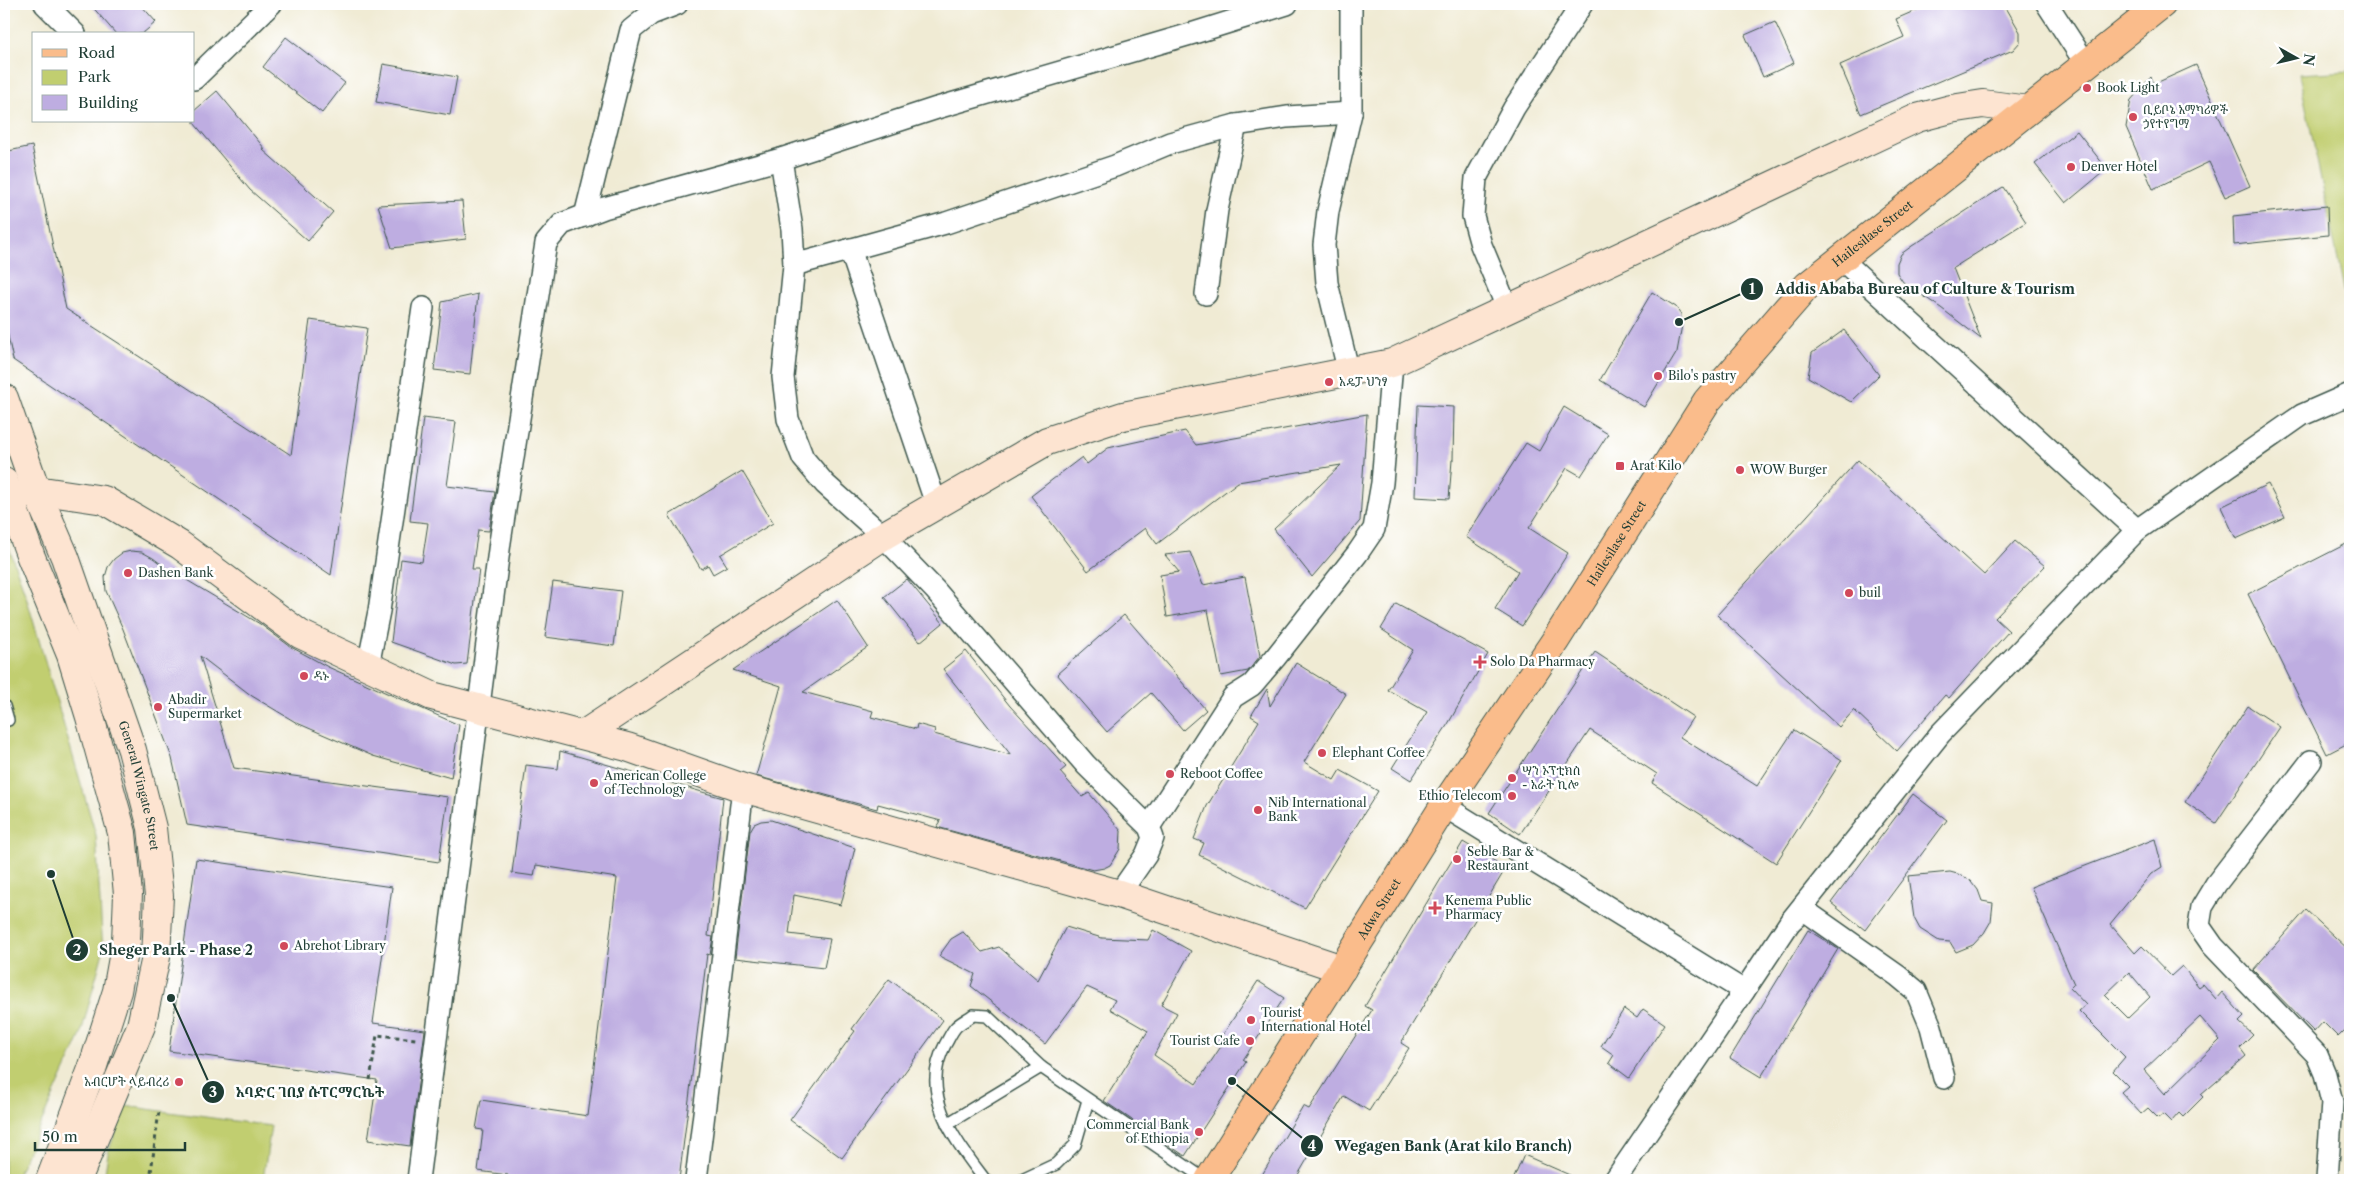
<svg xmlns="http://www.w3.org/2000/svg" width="2354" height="1184" viewBox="0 0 2354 1184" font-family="'Libre Caslon Text','Noto Serif Ethiopic',serif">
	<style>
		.green { fill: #c1ce70; stroke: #708652 }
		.building { fill: #beade1; fill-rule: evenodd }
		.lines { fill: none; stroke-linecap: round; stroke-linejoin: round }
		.lane-casing { stroke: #3e574c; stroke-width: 14 }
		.street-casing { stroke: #3e574c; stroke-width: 24 }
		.secondary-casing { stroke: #3e574c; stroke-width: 30 }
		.primary-casing { stroke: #3e574c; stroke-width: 30 }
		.path { stroke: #3e574c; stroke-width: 3; stroke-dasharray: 4 4; stroke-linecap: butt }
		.lane { stroke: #fff; stroke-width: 11 }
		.street { stroke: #fff; stroke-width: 21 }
		.secondary { stroke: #fde4d1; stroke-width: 28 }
		.primary { stroke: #fabc8b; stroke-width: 28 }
		.poi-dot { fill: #d1495b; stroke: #fff; stroke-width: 2 }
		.labels { text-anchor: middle; stroke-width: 5; stroke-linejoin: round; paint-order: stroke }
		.poi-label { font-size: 12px; fill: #1f3d34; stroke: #fff; text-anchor: start }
		.street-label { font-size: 12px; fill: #1f3d34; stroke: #fff }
		.leader { fill: none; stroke: #1f3d34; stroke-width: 2 }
		.callout-dot { fill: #1f3d34; stroke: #fff; stroke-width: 2 }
		.mark-label { font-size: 15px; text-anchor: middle; font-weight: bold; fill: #fff }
		.callout-label { font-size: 14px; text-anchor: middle; font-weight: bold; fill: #1f3d34; stroke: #fff; stroke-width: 5; stroke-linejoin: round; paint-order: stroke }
	</style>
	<rect width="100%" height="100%" fill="#fff"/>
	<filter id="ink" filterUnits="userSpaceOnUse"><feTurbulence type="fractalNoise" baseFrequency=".02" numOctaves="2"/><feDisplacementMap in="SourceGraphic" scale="10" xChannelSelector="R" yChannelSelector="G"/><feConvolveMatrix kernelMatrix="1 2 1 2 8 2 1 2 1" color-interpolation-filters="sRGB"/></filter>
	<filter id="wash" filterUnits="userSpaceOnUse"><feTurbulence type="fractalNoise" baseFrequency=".0096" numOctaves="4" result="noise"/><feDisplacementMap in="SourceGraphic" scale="20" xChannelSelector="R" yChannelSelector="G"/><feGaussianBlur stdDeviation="1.12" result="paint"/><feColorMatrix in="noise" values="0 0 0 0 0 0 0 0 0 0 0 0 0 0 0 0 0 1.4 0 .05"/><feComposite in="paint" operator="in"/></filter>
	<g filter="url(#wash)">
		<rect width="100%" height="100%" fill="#f0ebd4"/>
		<!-- green -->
		<g class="green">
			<path d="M2350,71V318L2299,74Z"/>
			<path d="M4,534L26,596L96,835L103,952L80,1037L15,1180H4Z"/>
			<path d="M125,1106L271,1126L263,1180H104L108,1153Z"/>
		</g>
		<g id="blocks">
			<!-- building -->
			<g class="building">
				<path d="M90,4H140L156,22L142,34H116Z"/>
				<path d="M1930,4H2004L2020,32V42L2013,50L1861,114L1840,65L1904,37L1896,19Z"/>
				<path d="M1775,22L1794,63L1763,77L1745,35Z"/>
				<path d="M286,37L345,83L322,113L263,67Z"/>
				<path d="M383,64L457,77L450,115L376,102Z"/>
				<path d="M2196,65L2250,186L2225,197L2209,162L2153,189L2126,127L2131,100L2151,77L2154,84Z"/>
				<path d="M217,91L265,149L263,150L333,212L308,241L250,190L194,123V111Z"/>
				<path d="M2077,131L2107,169L2066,203L2035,164Z"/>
				<path d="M32,146L66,309L291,455L310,320L367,328L331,575L13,360L4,317V152Z"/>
				<path d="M2003,187L2026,222L1953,268L1981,339L1941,308L1903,282L1897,273V263L1901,254L1912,246Z"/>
				<path d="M462,201L466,239L392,248L378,205Z"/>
				<path d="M2327,206L2328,235L2234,245L2233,216Z"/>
				<path d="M1652,292L1676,307L1681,314L1682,325L1677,352L1644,407L1600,380Z"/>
				<path d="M478,294L470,374L434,370L442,302Z"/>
				<path d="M1844,330L1879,375L1851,402L1808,377L1812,353Z"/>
				<path d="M1418,405L1454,407L1453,460H1452L1449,499L1415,497Z"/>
				<path d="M1564,407L1608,434L1581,476L1567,468L1529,528L1568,553L1522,626L1495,609L1518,571L1466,537L1526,443L1539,451Z"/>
				<path d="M1367,414L1360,521L1312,577L1274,529L1341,465L1238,482L1157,544L1145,528L1088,571L1031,496L1082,457L1087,464L1108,448L1185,431L1196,445Z"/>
				<path d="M423,418L456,422L447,486L495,492L489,531L478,530L472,569H479L467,664L456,665L391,642L401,559L422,562L428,523L410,521Z"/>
				<path d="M1858,460L1984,575L2015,541L2045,566L1995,618L2009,631L1949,698L1945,695L1897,751L1854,710L1839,727L1717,615Z"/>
				<path d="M742,471L773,523L720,555L727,566L713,574L708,565L701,569L669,515Z"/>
				<path d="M2268,484L2285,517L2236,539L2221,507Z"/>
				<path d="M2350,542V742L2327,754L2248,594Z"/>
				<path d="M131,551L142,552L153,558L165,567L260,624L291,647L328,667L459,725L451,778L373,756L297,723L252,696L200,656L234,768L448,797L439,862L187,825L172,758L123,629L106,591L105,577L108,567L114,559L122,553Z"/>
				<path d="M1190,552L1203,585L1245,577L1260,656L1248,671L1221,676L1208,610L1167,617L1160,575L1179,572L1165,555Z"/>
				<path d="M907,579L943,623L920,642L884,597Z"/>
				<path d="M553,582L621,591L614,646L545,637Z"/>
				<path d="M837,600L868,647L803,692L873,711L871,717L916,729L917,724L935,729L934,734L1011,755L943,669L966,651L1010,706L1066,767L1060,772L1082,797L1089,793L1121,831L1120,849L1110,865L1104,868L1093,870L937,827L941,821L878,804L877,809L756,776L781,686L733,670Z"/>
				<path d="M1396,604L1488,654L1448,724L1411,780L1392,768L1427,712L1388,690L1413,650L1381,629Z"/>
				<path d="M1124,615L1206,710L1183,730L1151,693L1107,732L1057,674Z"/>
				<path d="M1595,652L1693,717L1680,737L1757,786L1794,730L1842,760L1776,863L1652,783L1657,774L1590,730L1520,834L1489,813Z"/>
				<path d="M1296,663L1346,694L1304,762L1334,780L1340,770L1378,791L1305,908L1199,855L1204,843L1194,839L1207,806L1259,721L1251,716L1267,689L1270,706Z"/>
				<path d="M2248,706L2280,727L2216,823L2185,802Z"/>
				<path d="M560,751L723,798L708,936L713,937L710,955L707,954L679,1180H507L508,1175L478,1171L483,1130L476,1129L481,1100L588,1116L617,878L536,865L534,876L512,873L526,765L558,769Z"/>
				<path d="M1913,794L1947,820L1865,930L1831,903Z"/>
				<path d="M771,820L855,848L841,905L794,895L789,934L830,939L824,968L735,958L750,831L754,824L761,821Z"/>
				<path d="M2155,839L2162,867L2151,874L2110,924L2135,953L2142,946L2171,976L2182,966L2199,987L2203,984L2216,999L2222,992L2244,1017L2239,1022L2253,1035L2240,1048L2246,1056L2201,1095L2203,1097L2183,1117L2179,1113L2171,1122L2163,1114L2158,1118L2148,1108L2141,1114L2121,1092L2128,1086L2113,1071L2125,1057L2079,1011L2086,1005L2070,988L2074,984L2031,887ZM2129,972L2150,997L2128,1018L2105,995ZM2200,1017L2220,1040L2165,1094L2144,1070Z"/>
				<path d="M1463,842L1506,868L1401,1043L1409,1048L1369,1111L1344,1096L1295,1180H1259L1303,1106L1309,1109L1372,1010L1365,1006Z"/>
				<path d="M196,859L392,887L373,1023L425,1030L410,1146L368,1140L377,1080L169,1051Z"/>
				<path d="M1950,872L1961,875L1971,881L1978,890L1982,901L1993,903L1991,921L1984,933L1973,945L1956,952L1950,942L1939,941L1920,929L1914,918L1908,876Z"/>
				<path d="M2306,910L2350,951V1025L2338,1037L2323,1022L2314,1032L2253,970Z"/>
				<path d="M1066,927L1102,938L1148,940L1153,930L1191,951L1161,1005L1177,1013L1154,1055L1196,1084L1222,1045L1218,1042L1258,981L1284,998L1243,1060L1246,1062L1185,1156L1104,1101L1148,1031L1110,1009L1115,1000L1087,987L1045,1044L971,986L975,974L939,956L951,939L963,932L982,952L999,947L1038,980Z"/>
				<path d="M1808,930L1838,949L1761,1077L1730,1058Z"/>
				<path d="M889,979L943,1020L842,1158L790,1120L855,1031L852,1029Z"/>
				<path d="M1624,1009L1637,1018L1643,1009L1665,1024L1629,1078L1609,1063L1614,1055L1601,1046Z"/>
				<path d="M1524,1155L1581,1180H1513Z"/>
			</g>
		</g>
	</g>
	<g filter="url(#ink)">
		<use href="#blocks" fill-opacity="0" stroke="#3e574c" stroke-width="1"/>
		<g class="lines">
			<defs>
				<g id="lane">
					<path d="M4,706L8,720"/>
					<path d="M947,1124L1041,1067L1206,1180"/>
					<path d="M985,1180C956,1141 918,1095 945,1045C948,1040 951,1033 955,1028C959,1023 968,1019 973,1015L987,1016L1041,1067"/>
					<path d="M1022,1180L1056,1164L1075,1145L1088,1100"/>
				</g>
				<g id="street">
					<path d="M45,4L75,34"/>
					<path d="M2047,4L2086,64"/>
					<path d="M194,79L271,4"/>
					<path d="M781,159L792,229L794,265L783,377L788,419L803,458L825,484L883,536L935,590L1086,765L1149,827L1153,838L1146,855L1119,894"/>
					<path d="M585,216L631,30L651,14L677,4"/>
					<path d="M850,249L936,504"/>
					<path d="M1840,258L2137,530L2302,415L2350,394"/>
					<path d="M794,265L946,223L1115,166L1170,143L1236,125L1287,117L1351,113"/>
					<path d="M1206,294L1217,210L1236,125"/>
					<path d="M1508,310L1481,245L1473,216L1476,178L1514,108L1582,4"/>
					<path d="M1349,373L1327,283L1324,245L1328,211L1351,113V4"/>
					<path d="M368,666L379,611L423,308"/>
					<path d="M2311,761L2216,884L2202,907L2199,926L2213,946L2317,1055L2325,1074L2332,1102L2327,1180"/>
					<path d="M1444,806L1744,991L1615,1180"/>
					<path d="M1149,827L1233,697L1252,685L1275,658L1357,554L1374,529L1382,483L1392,363"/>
					<path d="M1790,922L1940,734L2137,530"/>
					<path d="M1744,991L1790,922L1800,913L1807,912L1898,976L1916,991L1931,1027L1944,1078"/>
					<path d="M418,1180L500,542L546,243L562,224L604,208L781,159L937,108L1194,33L1287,4"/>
					<path d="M696,1180L743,788"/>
				</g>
				<g id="secondary">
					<path id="s1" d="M4,398L36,490L65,557L132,750L152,828L159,896L156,957L141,1026L77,1180"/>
					<path d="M4,482L31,557L71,655L90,717L122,833L128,894L126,941L117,991L92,1069L50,1180"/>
					<path d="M9,500L36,490L104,500L180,545L300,634L432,696L627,747L743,788L1119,894L1342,969"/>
					<path d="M583,735L883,536L1047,441L1123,416L1392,363L1917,118L1951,109L1983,104L2028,110"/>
				</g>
				<g id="primary">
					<path id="s2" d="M1209,1180L1444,806L1555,641L1707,401L1807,286L2162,4"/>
				</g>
			</defs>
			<!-- lane casing -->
			<use href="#lane" class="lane-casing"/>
			<!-- street casing -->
			<use href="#street" class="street-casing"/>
			<!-- secondary casing -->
			<use href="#secondary" class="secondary-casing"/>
			<!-- primary casing -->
			<use href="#primary" class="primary-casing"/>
			<!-- path -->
			<g class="path">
				<path d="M370,1080L377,1035L416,1039"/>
				<path d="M150,1180L159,1111"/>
			</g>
			<!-- lane -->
			<use href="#lane" class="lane"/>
			<!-- street -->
			<use href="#street" class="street"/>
			<!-- secondary -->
			<use href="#secondary" class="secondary"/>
			<!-- primary -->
			<use href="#primary" class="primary"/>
		</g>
	</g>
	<!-- markers -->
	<g class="poi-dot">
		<circle cx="2087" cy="88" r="5"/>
		<circle cx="2133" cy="117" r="5"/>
		<circle cx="2071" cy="167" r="5"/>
		<circle cx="1658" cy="376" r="5"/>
		<circle cx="1329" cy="382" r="5"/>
		<rect x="1615" y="461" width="10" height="10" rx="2.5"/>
		<circle cx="1740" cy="470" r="5"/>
		<circle cx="128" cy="573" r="5"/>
		<circle cx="1849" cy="593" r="5"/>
		<path d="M1477.5 654.5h5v5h5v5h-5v5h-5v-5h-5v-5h5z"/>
		<circle cx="304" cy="676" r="5"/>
		<circle cx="158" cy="707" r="5"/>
		<circle cx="1322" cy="753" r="5"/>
		<circle cx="1170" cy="774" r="5"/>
		<circle cx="1512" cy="778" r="5"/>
		<circle cx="594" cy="783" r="5"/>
		<circle cx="1512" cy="796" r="5"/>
		<circle cx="1258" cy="810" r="5"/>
		<circle cx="1457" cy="859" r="5"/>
		<path d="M1432.5 900.5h5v5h5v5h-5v5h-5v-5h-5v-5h5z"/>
		<circle cx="284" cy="946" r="5"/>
		<circle cx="1251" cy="1020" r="5"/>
		<circle cx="1250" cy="1041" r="5"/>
		<circle cx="179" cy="1082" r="5"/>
		<circle cx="1199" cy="1132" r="5"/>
	</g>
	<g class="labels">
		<!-- poi labels -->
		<g class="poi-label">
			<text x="2097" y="92">Book Light</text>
			<text x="2143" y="114">ቢይቦኔ አማካሪዎች<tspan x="2143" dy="14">ኃየተየግማ</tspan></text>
			<text x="2081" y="171">Denver Hotel</text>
			<text x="1668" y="380">Bilo's pastry</text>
			<text x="1339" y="386">አዴፓ ህንፃ</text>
			<text x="1630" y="470">Arat Kilo</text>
			<text x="1750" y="474">WOW Burger</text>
			<text x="138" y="577">Dashen Bank</text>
			<text x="1859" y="597">buil</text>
			<text x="1490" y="666">Solo Da Pharmacy</text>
			<text x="314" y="680">ዳኑ</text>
			<text x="168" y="704">Abadir<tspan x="168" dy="14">Supermarket</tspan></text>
			<text x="1332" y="757">Elephant Coffee</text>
			<text x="1522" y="775">ሣን ኦፕቲክስ<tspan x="1522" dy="14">- አራት ኪሎ</tspan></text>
			<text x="1180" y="778">Reboot Coffee</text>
			<text x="604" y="780">American College<tspan x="604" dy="14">of Technology</tspan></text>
			<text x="1502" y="800" text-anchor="end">Ethio Telecom</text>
			<text x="1268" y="807">Nib International<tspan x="1268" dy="14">Bank</tspan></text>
			<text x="1467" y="856">Seble Bar &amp;<tspan x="1467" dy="14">Restaurant</tspan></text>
			<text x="1445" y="905">Kenema Public<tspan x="1445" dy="14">Pharmacy</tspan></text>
			<text x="294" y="950">Abrehot Library</text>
			<text x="1261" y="1017">Tourist<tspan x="1261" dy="14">International Hotel</tspan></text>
			<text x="1240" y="1045" text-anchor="end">Tourist Cafe</text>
			<text x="169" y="1086" text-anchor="end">አብርሆት ላይብረሪ</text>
			<text x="1189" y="1129" text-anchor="end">Commercial Bank<tspan x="1189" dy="14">of Ethiopia</tspan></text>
		</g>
		<!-- street labels -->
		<g class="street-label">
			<text dy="4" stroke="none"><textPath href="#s2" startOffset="1161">Hailesilase Street</textPath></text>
			<text dy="4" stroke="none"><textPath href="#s2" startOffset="756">Hailesilase Street</textPath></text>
			<text dy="4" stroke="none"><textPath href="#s1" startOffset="411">General Wingate Street</textPath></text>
			<text dy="4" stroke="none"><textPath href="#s2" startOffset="320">Adwa Street</textPath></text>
		</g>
	</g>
	<!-- callouts -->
	<path class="leader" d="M1679 322L1752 289M51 874L77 950M171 998L213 1092M1232 1081L1312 1146"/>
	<g class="callout-dot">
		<circle cx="1679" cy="322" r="5"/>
		<circle cx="51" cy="874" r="5"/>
		<circle cx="171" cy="998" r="5"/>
		<circle cx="1232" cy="1081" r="5"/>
		<circle cx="1752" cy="289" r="12"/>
		<circle cx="77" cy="950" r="12"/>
		<circle cx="213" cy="1092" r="12"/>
		<circle cx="1312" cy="1146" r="12"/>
	</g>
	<g class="mark-label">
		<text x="1752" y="294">1</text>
		<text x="77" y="955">2</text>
		<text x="213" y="1097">3</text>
		<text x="1312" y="1151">4</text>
	</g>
	<g class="callout-label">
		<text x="1925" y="294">Addis Ababa Bureau of Culture &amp; Tourism</text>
		<text x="176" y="955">Sheger Park - Phase 2</text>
		<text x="310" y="1097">አባድር ገበያ ሱፐርማርኬት</text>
		<text x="1453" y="1151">Wegagen Bank (Arat kilo Branch)</text>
	</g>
	<!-- margin -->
	<rect width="2354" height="1184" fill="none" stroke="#fff" stroke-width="20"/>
	<!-- legend -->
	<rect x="32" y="32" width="162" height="90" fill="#ffffff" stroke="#a5b1ae"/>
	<rect x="42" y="49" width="25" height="8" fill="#fabc8b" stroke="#a5b1ae"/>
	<text x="78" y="58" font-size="15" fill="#1f3d34">Road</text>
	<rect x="42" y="70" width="25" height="15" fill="#c1ce70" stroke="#a5b1ae"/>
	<text x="78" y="82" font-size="15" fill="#1f3d34">Park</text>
	<rect x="42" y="95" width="25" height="15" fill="#beade1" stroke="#a5b1ae"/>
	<text x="78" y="108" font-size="15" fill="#1f3d34">Building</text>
	<!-- north arrow -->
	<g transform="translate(2296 58) rotate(98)" stroke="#ffffff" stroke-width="4" paint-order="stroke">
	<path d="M0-4L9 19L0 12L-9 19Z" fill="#1f3d34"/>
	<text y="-8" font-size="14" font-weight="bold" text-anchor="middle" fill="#1f3d34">N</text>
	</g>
	<!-- scale -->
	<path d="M35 1142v8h150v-8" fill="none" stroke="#1f3d34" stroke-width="2.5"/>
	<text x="42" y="1142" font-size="15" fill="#1f3d34" stroke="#ffffff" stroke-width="4" paint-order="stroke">50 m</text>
</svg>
